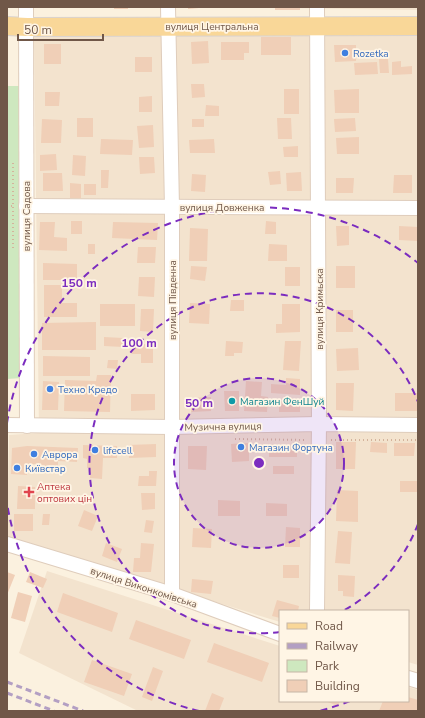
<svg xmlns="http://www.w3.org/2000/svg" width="425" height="718" viewBox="0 0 425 718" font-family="'Nunito Sans',sans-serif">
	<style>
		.residential { fill: #f3e3ce }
		.green { fill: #cee8bf }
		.building { fill: #f0cfb7 }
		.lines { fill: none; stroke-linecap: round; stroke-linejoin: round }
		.minor-casing { stroke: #dfcdbc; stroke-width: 16 }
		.major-casing { stroke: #dad3cf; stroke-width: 20 }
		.path { stroke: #d4b39b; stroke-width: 2; stroke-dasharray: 1 3; stroke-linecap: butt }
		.minor { stroke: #fff; stroke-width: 14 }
		.major { stroke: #f9d798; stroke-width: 18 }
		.rail { stroke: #b39fc3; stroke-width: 3; stroke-dasharray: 6 4; stroke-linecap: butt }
		.ring { fill: none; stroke: #7b2cbf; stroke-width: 2; stroke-dasharray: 7 5 }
		.shop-dot { fill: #3f7fe0; stroke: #fff5e5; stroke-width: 1.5 }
		.culture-dot { fill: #0f9aa8; stroke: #fff5e5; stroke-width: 1.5 }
		.health-dot { fill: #e0444e; stroke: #fff5e5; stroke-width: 1.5 }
		.labels { text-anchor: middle; stroke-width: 3.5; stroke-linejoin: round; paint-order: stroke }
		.street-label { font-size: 10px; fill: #705748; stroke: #fff5e5 }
		.shop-label { font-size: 10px; fill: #366cbe; stroke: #fff5e5; text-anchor: start }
		.culture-label { font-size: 10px; fill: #0d838f; stroke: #fff5e5; text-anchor: start }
		.health-label { font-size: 10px; fill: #be3a42; stroke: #fff5e5; text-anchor: start }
		.centre { fill: #7b2cbf; stroke: #fff5e5; stroke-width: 2 }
		.ring-label { font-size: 12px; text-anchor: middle; font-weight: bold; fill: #7b2cbf; stroke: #fff5e5; stroke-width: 3.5; stroke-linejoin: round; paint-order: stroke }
	</style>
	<rect width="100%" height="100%" fill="#fbf1df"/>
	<!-- residential -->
	<g class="residential">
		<path d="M218,7H418V10Z"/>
		<path d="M418,30V665L408,662V611H280V622L7,537L9,435L39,433L34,33Z"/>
		<path d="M47,571L280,646V701H408V687L418,690V711H138L19,653Z"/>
	</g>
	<!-- green -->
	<path class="green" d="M7,86H22V378L7,379Z"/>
	<!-- building -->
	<g class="building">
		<rect x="114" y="7" width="14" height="2"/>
		<path d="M188,7H199V8L188,9Z"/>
		<rect x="275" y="7" width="25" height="3"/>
		<rect x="261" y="37" width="30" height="18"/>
		<path d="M208,41L209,63L192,64L191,42Z"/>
		<path d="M221,42H249V53H244V60H221Z"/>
		<rect x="44" y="44" width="17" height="20"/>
		<path d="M334,45H356V61L335,62Z"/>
		<rect x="135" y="57" width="17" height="15"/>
		<path d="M379,59H388L389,73H380Z"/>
		<path d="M401,61V67L412,66V74L392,75V62Z"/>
		<path d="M377,62L378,74L355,75L354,63Z"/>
		<path d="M191,84H204L205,97L192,98Z"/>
		<rect x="284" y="89" width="15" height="25"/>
		<path d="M359,89V113H335L334,90Z"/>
		<path d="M45,92H60L59,106H45Z"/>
		<path d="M152,96V112H139V97Z"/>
		<path d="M206,105L219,106V116H205Z"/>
		<rect x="77" y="118" width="16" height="19"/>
		<path d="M277,118H291L292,139H278Z"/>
		<path d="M355,118L356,131L335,132L334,119Z"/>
		<path d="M42,119L62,120L61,143H41Z"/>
		<rect x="192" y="119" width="12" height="8"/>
		<path d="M153,125L154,147L139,148L137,126Z"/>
		<path d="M359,137V154H337L336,138Z"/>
		<path d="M101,139L133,140L132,155L100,154Z"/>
		<path d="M214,139L215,153H190L189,140Z"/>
		<path d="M298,146V157H284L283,147Z"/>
		<path d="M56,154L57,170L40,171V155Z"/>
		<path d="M73,155L86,156L85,176L72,175Z"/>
		<path d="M139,157H154L155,173L140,174Z"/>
		<path d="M101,170H109L108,188H101Z"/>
		<path d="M280,171L281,184L270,185L268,172Z"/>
		<path d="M301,172L302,191H287L286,173Z"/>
		<path d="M43,173H62L63,191H43Z"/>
		<path d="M192,174L206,175L205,192L191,191Z"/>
		<path d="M394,175H412V193H393Z"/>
		<path d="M336,178H354L353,193H336Z"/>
		<path d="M70,183L81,184V198H70Z"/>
		<rect x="84" y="184" width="12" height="11"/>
		<rect x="71" y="221" width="11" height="13"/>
		<path d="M266,221L276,222V234H265Z"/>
		<path d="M40,222H55L54,237L67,238V251L39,250Z"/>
		<path d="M113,222L158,223L157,240L112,238Z"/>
		<path d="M336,226H349V245L337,246Z"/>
		<path d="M399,226L418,227V241L399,240Z"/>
		<path d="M190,228L208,229L207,261H189Z"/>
		<rect x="88" y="244" width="7" height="10"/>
		<path d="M269,244L287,245V261H268Z"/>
		<path d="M138,247H156L155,263H137Z"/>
		<path d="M43,263L77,264V280H43Z"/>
		<path d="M191,266L207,267L205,281L190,279Z"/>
		<rect x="336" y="266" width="19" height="22"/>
		<rect x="285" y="267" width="15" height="19"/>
		<path d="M139,277H155L154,297L138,296Z"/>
		<path d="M44,285H62V303H77V317H44Z"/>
		<path d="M231,300H244V311H230Z"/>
		<path d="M190,303L210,304L209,324L189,323Z"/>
		<rect x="100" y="304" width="35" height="22"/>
		<path d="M282,304H300V332L276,333V324H282Z"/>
		<path d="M141,309H154L153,332L140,331Z"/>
		<rect x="336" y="310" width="17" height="22"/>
		<path d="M96,322V350H42V323Z"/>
		<path d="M104,337L123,338V347L104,346Z"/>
		<path d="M226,341L243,342L242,353H234V356H225Z"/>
		<path d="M285,341H301L299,371L283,370Z"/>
		<path d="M132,344H153V363H141V354H132Z"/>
		<path d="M358,348L359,370L337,371L336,349Z"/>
		<path d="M43,356L90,357V376H43Z"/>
		<path d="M108,360H118L117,369L107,368Z"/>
		<path d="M97,375H111L110,412L64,411L65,380L96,381Z"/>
		<path d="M286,378L300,379V395L271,393V384L286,385Z"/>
		<path d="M43,381L59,382L58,410H42Z"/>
		<path d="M246,381L262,382L261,396L268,397L267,412L244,411Z"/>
		<path d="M336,383H354L353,411L336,410Z"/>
		<path d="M224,391H239V411H225Z"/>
		<rect x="395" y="393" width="23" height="18"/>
		<path d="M131,394H155V410L131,411Z"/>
		<path d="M211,397V411L191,412V398Z"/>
		<rect x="279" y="401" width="21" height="11"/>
		<path d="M336,442H356L355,469H336Z"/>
		<path d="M371,442L387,443V453L370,452Z"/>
		<path d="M249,443V461L232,462L231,444Z"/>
		<path d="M394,443H415L414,456H394Z"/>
		<path d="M156,444V457L129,458L128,445Z"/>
		<path d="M83,445L117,446V458H103L102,479L90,478V468H87V459L83,458Z"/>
		<path d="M269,445L297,446V457H269Z"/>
		<path d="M27,446L78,448L77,462L58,461V470L41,469V464H27V475L11,474L12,448Z"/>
		<path d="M188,446H207L206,470L188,469Z"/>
		<rect x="273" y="466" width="21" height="8"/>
		<path d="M149,471H157L156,486H138L139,476H149Z"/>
		<rect x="400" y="481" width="18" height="11"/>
		<path d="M18,486L35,487V509H17Z"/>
		<path d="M337,490L358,491V522L336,521Z"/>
		<path d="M141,493H155V509L142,510Z"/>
		<path d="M218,500L240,501V516H218Z"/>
		<path d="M266,503L287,504V516H266Z"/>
		<path d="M84,510L98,516L92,531L78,526Z"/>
		<rect x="14" y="514" width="19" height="17"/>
		<path d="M43,514H50L49,525H42Z"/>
		<path d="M146,520L154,521L152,533L144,532Z"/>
		<path d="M286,527L300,528V547H285Z"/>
		<path d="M193,528L212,529L211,548L192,547Z"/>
		<path d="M338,531L352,532L350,564L335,563Z"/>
		<path d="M106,543L122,549L117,562L102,556Z"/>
		<path d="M141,543L154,544L151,572H133L134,558H140Z"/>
		<rect x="283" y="565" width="16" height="13"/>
		<path d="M7,572L15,575L7,595Z"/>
		<path d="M30,572L47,579L43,588L26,582Z"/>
		<path d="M338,575L355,576L354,597L343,596V591H338Z"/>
		<path d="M192,579L213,581L211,594L191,592Z"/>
		<path d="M18,592L32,596L25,622L11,618Z"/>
		<path d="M63,593L118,613L112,632L57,612Z"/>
		<path d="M277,600L299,606L298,611H280V618L272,616Z"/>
		<path d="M136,620L191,640L184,659L129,639Z"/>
		<path d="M214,643L269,663L262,682L207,662Z"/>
		<path d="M92,660L132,674L124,696L84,682Z"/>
		<path d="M153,667L163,671L152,701L142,697Z"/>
		<path d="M212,693L224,698L219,711H205Z"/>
		<path d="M408,697L418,700V711H379L383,701H408Z"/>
		<path d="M325,701H340L338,706Z"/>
	</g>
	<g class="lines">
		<defs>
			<g id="minor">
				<path d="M26,7L27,426"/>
				<path d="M168,7L172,208V594"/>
				<path d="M26,206L418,208"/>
				<path d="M7,425L171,427L319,424L418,425"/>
				<path d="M7,544L172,594L280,634"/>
				<path d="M317,611L319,424L317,7"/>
				<path d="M408,678L418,681"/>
			</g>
			<path id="major" d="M7,26L27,27L418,26"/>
		</defs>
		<!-- minor casing -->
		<use href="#minor" class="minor-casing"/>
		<!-- major casing -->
		<use href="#major" class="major-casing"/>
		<!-- path -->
		<g class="path">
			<path d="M13,163V249"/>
			<path d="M7,206H14"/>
			<path d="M235,439L307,440"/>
			<path d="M331,440H418"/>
		</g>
		<!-- minor -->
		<use href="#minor" class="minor"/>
		<!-- major -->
		<use href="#major" class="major"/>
		<!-- rail -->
		<g class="rail">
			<path d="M7,682L83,711"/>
			<path d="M7,693L54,711"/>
		</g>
	</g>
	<!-- distance rings -->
	<circle cx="259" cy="463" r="85" fill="#7b2cbf" fill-opacity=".12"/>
	<g class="ring">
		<circle cx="259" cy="463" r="85"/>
		<path d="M418 524A170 170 0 0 1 343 611M280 632A170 170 0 1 1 418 402"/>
		<path d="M350 701A255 255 0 0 1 319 711M199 711A255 255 0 0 1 7 503M7 423A255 255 0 0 1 418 263"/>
	</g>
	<!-- markers -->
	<g class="shop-dot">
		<circle cx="345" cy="53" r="4"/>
		<circle cx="50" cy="389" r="4"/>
		<circle cx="241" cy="447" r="4"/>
		<circle cx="95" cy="450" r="4"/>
		<circle cx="34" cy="454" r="4"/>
		<circle cx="17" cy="468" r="4"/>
	</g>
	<circle class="culture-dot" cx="232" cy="401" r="4"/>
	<path class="health-dot" d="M27 486h4v4h4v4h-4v4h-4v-4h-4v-4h4z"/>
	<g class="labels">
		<!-- street labels -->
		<g class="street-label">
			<text x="212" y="30">вулиця Центральна</text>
			<text x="222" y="211">вулиця Довженка</text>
			<text transform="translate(26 216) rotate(-90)" y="4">вулиця Садова</text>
			<text transform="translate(172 300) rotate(-90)" y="4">вулиця Південна</text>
			<text transform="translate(319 309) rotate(-90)" y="4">вулиця Кримьска</text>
			<text transform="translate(223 426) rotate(-1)" y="4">Музична вулиця</text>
			<text transform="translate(144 587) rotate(18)" y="4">вулиця Виконкомівська</text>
		</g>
		<!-- shop labels -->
		<g class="shop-label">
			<text x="353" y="57">Rozetka</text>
			<text x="58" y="393">Техно Кредо</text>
			<text x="249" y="451">Магазин Фортуна</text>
			<text x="103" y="454">lifecell</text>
			<text x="42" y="458">Аврора</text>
			<text x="25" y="472">Київстар</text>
		</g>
		<!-- culture labels -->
		<g class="culture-label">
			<text x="240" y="405">Магазин ФенШуй</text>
		</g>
		<!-- health labels -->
		<g class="health-label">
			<text x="37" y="490">Аптека<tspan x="37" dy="12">оптових цін</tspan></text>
		</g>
	</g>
	<circle cx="259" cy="463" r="6" class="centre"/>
	<g class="ring-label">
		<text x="79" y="287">150 m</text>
		<text x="139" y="347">100 m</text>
		<text x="199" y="407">50 m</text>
	</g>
	<!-- border -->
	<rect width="425" height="718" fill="none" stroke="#705748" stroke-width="16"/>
	<!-- legend -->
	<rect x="279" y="610" width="130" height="92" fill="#fff5e5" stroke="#c6b6a6"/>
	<rect x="287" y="623" width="20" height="6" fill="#f9d798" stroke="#c6b6a6"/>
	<text x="315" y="630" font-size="12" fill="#705748">Road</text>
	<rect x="287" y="643" width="20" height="6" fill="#b39fc3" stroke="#c6b6a6"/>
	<text x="315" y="650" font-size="12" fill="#705748">Railway</text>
	<rect x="287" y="660" width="20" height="12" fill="#cee8bf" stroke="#c6b6a6"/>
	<text x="315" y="670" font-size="12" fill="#705748">Park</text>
	<rect x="287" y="680" width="20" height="12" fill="#f0cfb7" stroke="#c6b6a6"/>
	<text x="315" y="690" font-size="12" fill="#705748">Building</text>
	<!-- scale -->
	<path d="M18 34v6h85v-6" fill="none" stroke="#705748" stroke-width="2"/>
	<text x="24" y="34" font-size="12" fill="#705748" stroke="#fff5e5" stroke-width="3" paint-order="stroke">50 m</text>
</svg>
